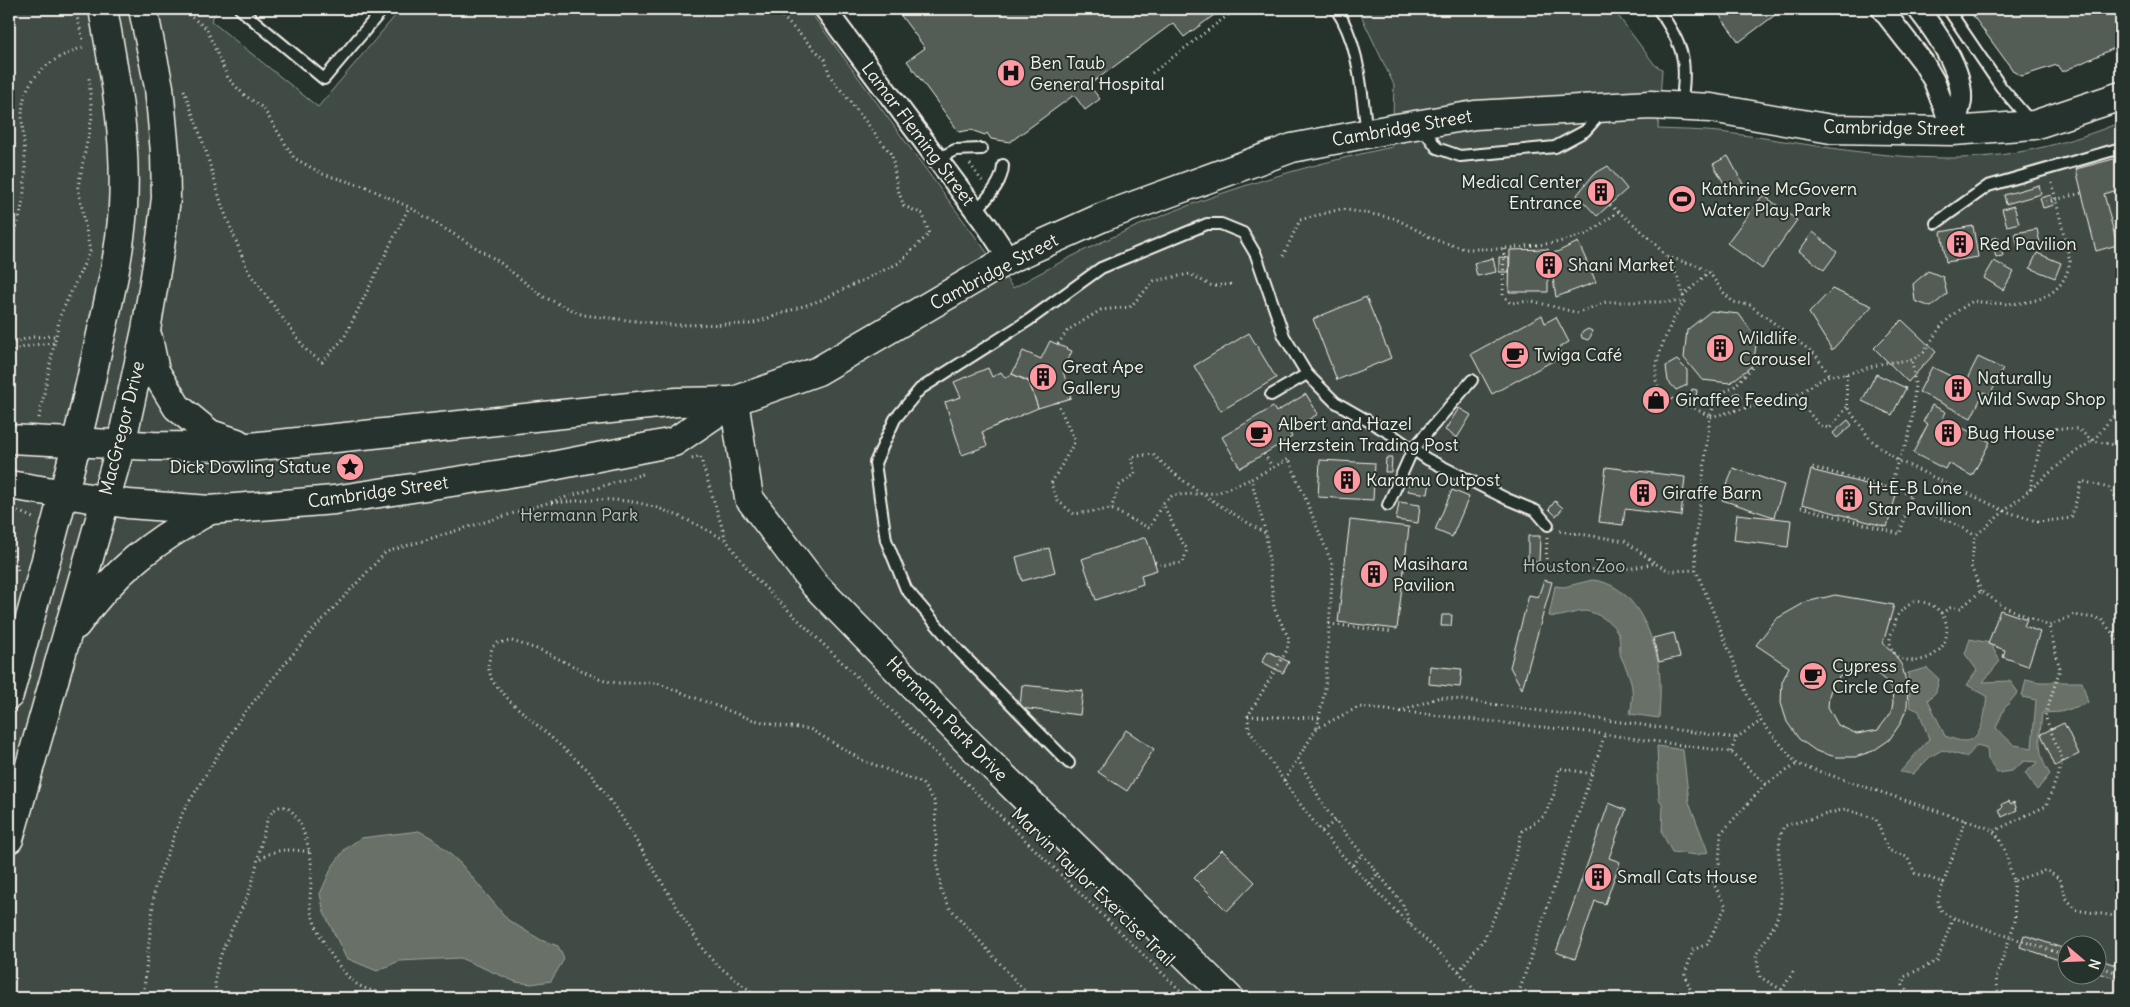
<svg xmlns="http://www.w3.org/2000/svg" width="2130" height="1007" viewBox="0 0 2130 1007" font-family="Delius,sans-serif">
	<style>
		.green { fill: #414b45; stroke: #9a9e96; fill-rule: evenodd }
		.water { fill: #676f68; stroke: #9fa39b }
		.building { fill: #525c55; stroke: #f4f1e8; fill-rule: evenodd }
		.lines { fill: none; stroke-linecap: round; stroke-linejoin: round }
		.lane-casing { stroke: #f4f1e8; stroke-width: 14 }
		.street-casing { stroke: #f4f1e8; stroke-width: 24 }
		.secondary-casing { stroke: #f4f1e8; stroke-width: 31 }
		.path { stroke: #f4f1e8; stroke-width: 3; stroke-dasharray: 1 4; stroke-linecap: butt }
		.lane { stroke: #26332d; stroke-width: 10 }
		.street { stroke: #26332d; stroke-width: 20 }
		.secondary { stroke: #26332d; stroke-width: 28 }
		.labels { text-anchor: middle; stroke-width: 4; stroke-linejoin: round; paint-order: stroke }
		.poi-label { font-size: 18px; fill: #f4f1e8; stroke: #26332d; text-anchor: start }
		.street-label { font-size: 18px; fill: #f4f1e8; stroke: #26332d }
		.park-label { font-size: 18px; fill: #bebfb7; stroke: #26332d }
	</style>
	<rect width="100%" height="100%" fill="#26332d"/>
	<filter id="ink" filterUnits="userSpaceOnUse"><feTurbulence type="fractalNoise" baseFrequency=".02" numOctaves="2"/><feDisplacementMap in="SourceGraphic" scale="10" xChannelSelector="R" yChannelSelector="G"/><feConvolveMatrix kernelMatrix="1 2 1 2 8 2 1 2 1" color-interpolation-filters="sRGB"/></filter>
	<g filter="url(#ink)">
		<!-- green -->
		<path class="green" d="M9,9H218L211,21L318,107L401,9H808L1013,288C1134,219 1255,176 1392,147L1394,85L1358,9H1613L1655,65L1662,69L1658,129C1678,130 1699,130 1719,132C1795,141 1871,158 1948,158C2006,159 2068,144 2121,122V998H9ZM2068,944H2098V974H2068Z"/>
		<!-- water -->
		<g class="water">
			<path d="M1592,580C1633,583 1653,632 1659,668C1661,685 1660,702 1659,718L1630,714C1635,690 1632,680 1622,659C1618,652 1621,643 1619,636C1616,625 1601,615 1590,612C1579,608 1563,619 1549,616L1555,586L1564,587Z"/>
			<path d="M1970,639L1990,643L2000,661L1983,682L2010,681L2018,692L2004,709L1996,728L2014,745L2032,748L2036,700L2022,697L2026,679L2039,682H2082L2088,703L2061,712L2042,713C2040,735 2036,754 2050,774L2037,790L2025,773L2038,762L2024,761L2012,771L1997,773L1988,759L1987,748L1977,745L1967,757L1942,750L1930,757L1913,774L1900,772L1929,739L1919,711L1910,707L1908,673L1927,668L1939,679L1936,692L1928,700L1945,736C1951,738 1958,741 1964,741C1984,741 1985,710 1987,696L1967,685L1977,670L1965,654Z"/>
			<path d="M1657,746L1683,750L1689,802L1708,852L1697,855L1672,852L1662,833L1663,805L1659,799Z"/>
			<path d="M419,831L432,838L461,864L508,920L541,940L558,946L564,959L551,981L531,984L516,982L460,958L399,961L377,971L346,958L324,912L320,894L332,867L345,849L361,838Z"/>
		</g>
		<!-- building -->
		<g class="building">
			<path d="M896,9H1214L1217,13L1184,37L1173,23L1089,85L1100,99L1085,110L1074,95L1010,142L991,139L987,133L985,135L971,130L959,132L907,61L925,48Z"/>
			<path d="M1715,9H1783L1739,42Z"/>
			<path d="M1968,9H2121V45L2062,72L2057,65L2022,76L2014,72Z"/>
			<path d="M1728,156L1743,184L1729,192L1713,164Z"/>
			<path d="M2121,157V189L2104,194L2117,245L2096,251L2076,169Z"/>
			<path d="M1608,166L1627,189L1597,216L1577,195L1594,174Z"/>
			<path d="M2039,185L2041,194L2006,204L2004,195Z"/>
			<path d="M1763,195L1797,220L1762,269L1727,243Z"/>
			<path d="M2051,195L2054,205L2043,208L2040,198Z"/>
			<path d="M2014,206L2019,223L2007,226L2002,209Z"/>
			<path d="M1973,226L1978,257L1946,262L1941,232Z"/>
			<path d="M2037,229L2040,243L2018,248L2015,233Z"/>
			<path d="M1813,232L1837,252L1824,270L1799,251Z"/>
			<path d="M1998,237L2003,256L1996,257L1991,239Z"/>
			<path d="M1578,242L1596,282L1556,297L1552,272H1548V292H1509L1510,250L1548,249L1549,253L1557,252Z"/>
			<path d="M2037,253L2061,263L2055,278L2030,268Z"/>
			<path d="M1499,257L1509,258V272H1499Z"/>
			<path d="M1493,258L1496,272L1477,276L1474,263Z"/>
			<path d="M1994,261L2014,272L2003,290L1984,278Z"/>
			<path d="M1928,271L1943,277L1947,294L1931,307L1915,301L1913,284Z"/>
			<path d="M1832,289L1872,306L1832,350L1809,313Z"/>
			<path d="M1366,297L1391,358L1337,380L1313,319Z"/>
			<path d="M1711,311L1739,314L1757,339L1753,365L1730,383L1702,380L1684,358L1687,330Z"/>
			<path d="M1542,315L1545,323L1556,317L1569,342L1558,348L1562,356L1492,394L1471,354Z"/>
			<path d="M1902,320L1936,352L1908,382L1874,348Z"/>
			<path d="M1588,329L1592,331L1591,336L1588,340L1582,338L1581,333Z"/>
			<path d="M1249,333L1276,378L1221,411L1194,366Z"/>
			<path d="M1050,341L1072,351L1063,371L1071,398L1038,408L1029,381L1012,374L1023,351L1041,359Z"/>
			<path d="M1978,357L2003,369L1990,395L1984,392L1971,418L1919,392L1932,367L1965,383Z"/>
			<path d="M1677,360L1687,370V385L1676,390L1668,381L1666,366Z"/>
			<path d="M988,368L992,377L1001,372L1005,378L1012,374L1029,382L1038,408L982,432L987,446L962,455L945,402L961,397L954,382Z"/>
			<path d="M1876,374L1906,388L1892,415L1862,401Z"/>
			<path d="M1692,389L1697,390L1696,397H1690Z"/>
			<path d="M1735,393H1739L1742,397L1740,401L1735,402L1732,398Z"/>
			<path d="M1306,394L1318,414L1289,431L1292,437L1240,468L1222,437L1273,407L1276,412Z"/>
			<path d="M1653,395L1661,399L1659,404L1651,401Z"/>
			<path d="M1932,405L1946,412L1943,418L1990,442L1972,476L1948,463L1945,469L1913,453L1928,424L1923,422Z"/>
			<path d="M1459,408L1471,415L1457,438L1445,430Z"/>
			<path d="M1848,420L1852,425L1837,438L1833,433Z"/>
			<path d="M1386,458H1392L1391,472H1385Z"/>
			<path d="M1320,460L1375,463L1373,500L1318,497Z"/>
			<path d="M1606,467L1685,477L1681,516L1625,509L1623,525L1599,522Z"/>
			<path d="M1733,468L1784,485L1774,517L1722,500Z"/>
			<path d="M1811,470L1897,492L1887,527L1802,504Z"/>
			<path d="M1410,479L1430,482L1428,494L1408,491Z"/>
			<path d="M1452,490L1469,497L1452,537L1435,530Z"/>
			<path d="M1555,501L1563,508L1556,516L1549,509Z"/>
			<path d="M1399,502L1420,505L1418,523L1396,520Z"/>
			<path d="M1737,514L1791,520L1788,547L1734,540Z"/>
			<path d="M1350,520L1409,527L1397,629L1338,622Z"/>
			<path d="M1528,536H1540L1539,562H1528Z"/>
			<path d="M1146,537L1157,570L1141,575L1143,584L1096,600L1082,559Z"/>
			<path d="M1049,548L1055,572L1022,581L1016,557Z"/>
			<path d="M1544,580L1552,582L1522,689L1510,667L1529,595L1538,597Z"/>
			<path d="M1835,595L1894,605L1883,643L1893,652L1902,666L1908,689L1907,707L1900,724L1889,740L1873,751L1855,757H1836L1816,751L1799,739L1787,722L1781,703L1782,682L1789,667L1756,645L1776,619L1806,602ZM1859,669L1879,675L1887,682L1892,692L1893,703L1891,713L1878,730L1857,734L1838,725L1828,707L1829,696L1832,686L1839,677Z"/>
			<path d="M2000,610L2027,619L2024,626L2040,632L2028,666L2003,657L2005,650L1988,644Z"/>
			<path d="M1442,615H1452L1451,626H1441Z"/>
			<path d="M1674,633L1680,657L1659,662L1653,638Z"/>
			<path d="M1268,651L1289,662L1283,673L1262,662Z"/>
			<path d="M1430,666L1462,669L1460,687L1429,684Z"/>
			<path d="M1022,685L1083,691L1080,715L1020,708Z"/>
			<path d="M2064,723L2079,754L2055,766L2041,734Z"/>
			<path d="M1126,730L1154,749L1127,791L1098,772Z"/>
			<path d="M2009,801L2011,804L2014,802L2017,810L2002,817L1999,809L2003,807L2002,804Z"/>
			<path d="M1609,803L1626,810L1609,858L1620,862L1605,904L1595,901L1575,959L1556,952Z"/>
			<path d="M1222,850L1255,882L1227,911L1194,878Z"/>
			<path d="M2024,935L2068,950V963L2020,947Z"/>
			<path d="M2098,959L2121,967V980L2098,973Z"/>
		</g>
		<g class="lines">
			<defs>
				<g id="lane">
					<path d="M240,9L324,79L383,9"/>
					<path d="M1336,9C1360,44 1361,91 1367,133"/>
					<path d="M1658,9C1684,46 1688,61 1681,106"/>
					<path d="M1948,9L2001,87L2031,122"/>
					<path d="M1422,127L1437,148L1460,156L1555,147L1585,131L1601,113"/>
					<path d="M937,159L955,150L982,149"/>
					<path d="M976,211C987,198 1003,183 1003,165"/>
					<path d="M1936,223L1988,186L2121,148"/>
					<path d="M1271,395L1307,374"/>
					<path d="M1388,505L1413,449L1472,380"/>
					<path d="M1069,763L959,651L906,589L886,540L875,463L895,419L920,389L1029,320L1101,268L1207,224H1221L1243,233L1256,255L1284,336L1307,374L1335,402L1391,434L1427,459L1507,499L1536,511L1548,525"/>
				</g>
				<g id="street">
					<path d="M825,9L988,227L1009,259"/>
					<path d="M1882,9L1923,62L1934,81L1953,131"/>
					<path d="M1918,9C1936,32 1963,69 1961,100C1960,110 1955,121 1953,131"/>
				</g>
				<g id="secondary">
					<path d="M148,338L155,371L177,407L210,434L237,443"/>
					<path d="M734,401L749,498L815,585L972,746L1229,998"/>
					<path d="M9,439L153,446L250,447L677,402L734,401"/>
					<path d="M9,485L128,504L210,510L334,500L542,468L674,442L734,401L818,371L1009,259L1103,217L1292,148L1391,129L1475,115L1650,105L1711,108L1831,129L1953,131L2034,125L2121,96"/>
					<path d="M76,625C114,571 152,542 210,510"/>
					<path d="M9,695C40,581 73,467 97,352C108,304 120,256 123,207C127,140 115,74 103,9"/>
					<path d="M9,839L121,445L146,330L160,247L166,198L165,152L159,87L143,9"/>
				</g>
			</defs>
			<!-- lane casing -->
			<use href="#lane" class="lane-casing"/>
			<!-- street casing -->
			<use href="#street" class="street-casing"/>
			<!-- secondary casing -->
			<use href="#secondary" class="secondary-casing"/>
			<!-- path -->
			<g class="path">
				<path d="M75,9L83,40"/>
				<path d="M169,11L185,12L206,28L228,78L243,94L263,108L294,158L323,174L366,187L409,207L498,261L542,296L583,315L671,325L751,324L821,300L899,263L929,234L923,214L904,206L897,187L892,155L830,76L825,60L775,9"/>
				<path d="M1152,73L1236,9"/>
				<path d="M184,90L205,148L222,206L248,271L307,351L322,362L344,338L409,207"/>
				<path d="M970,164L982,181"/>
				<path d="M2052,183L2070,261C2062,309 2011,306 1973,301L1956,312L1941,326L1924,352L1912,360L1884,363L1846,374L1829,375L1795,396L1710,417L1695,545L1696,570L1747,694L1761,721L1797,764L1988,828C2005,837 2008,863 2013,881L2046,870L2060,879L2066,898L2076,910L2121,917"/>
				<path d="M2046,202L2082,193"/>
				<path d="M1610,205C1643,232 1679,257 1684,302C1673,317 1643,376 1662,392C1676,404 1695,406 1710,417L1718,394L1733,388L1759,360"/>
				<path d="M9,246C22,219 26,190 25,160C24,124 12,95 45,67C57,57 71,52 85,46"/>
				<path d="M1504,249L1503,295L1510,303L1532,301L1578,313L1606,302H1683"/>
				<path d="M1283,256L1300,220L1341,209L1394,218L1436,240L1465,249H1498L1555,243L1587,234L1618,212"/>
				<path d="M1667,257L1696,265L1709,272L1723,292L1733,302L1750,305L1775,324L1816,355L1829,375"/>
				<path d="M1683,296L1709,272"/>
				<path d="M9,344L32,337L56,336"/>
				<path d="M1058,344L1068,330L1101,310L1130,307L1154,281L1190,274L1212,286L1234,284"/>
				<path d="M9,354C23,345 39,344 56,343"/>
				<path d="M1846,374L1847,407L1870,439L1895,459L2005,511L2039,522L2071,518L2082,481L2109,488L2121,504"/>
				<path d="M1795,396L1820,426L1830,428L1847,407"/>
				<path d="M1057,402L1075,441L1051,484L1058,501L1074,514L1111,509L1149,528L1163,503L1173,495L1217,493L1251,479"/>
				<path d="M39,418L60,316L90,251L78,187L92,117L89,78"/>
				<path d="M1264,454L1272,466"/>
				<path d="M692,459L700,456L726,540L753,576L1188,998"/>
				<path d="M1890,489L1898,460L1908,440L1913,413L1915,384L1912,360"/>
				<path d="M2030,490L2040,445L2045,435L2057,428L2078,429L2093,441L2121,446"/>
				<path d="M552,503C577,501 601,498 626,501C661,505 695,523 725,540"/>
				<path d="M1801,507L1900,534L1911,494L1812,467"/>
				<path d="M1907,508C1933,515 1954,520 1975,536"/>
				<path d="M1111,509L1119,486L1135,474L1131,457L1153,454C1185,487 1227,509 1266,534"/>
				<path d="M18,511L33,518"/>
				<path d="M9,522L18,511"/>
				<path d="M1560,531L1625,541L1655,563"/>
				<path d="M9,535L18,571"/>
				<path d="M1547,538L1546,565L1556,571L1633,568L1655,563L1669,571L1696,570"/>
				<path d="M1155,562L1164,565L1183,563L1187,549L1178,536L1163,503"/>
				<path d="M1981,591L1971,566L1975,536L2072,454L2093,441L2121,406"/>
				<path d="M1914,601C1928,602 1939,606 1945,620C1948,627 1947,636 1944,643C1934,665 1894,668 1890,643C1889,638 1892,632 1894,628C1895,623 1896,617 1899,614C1903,609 1909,605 1914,601Z"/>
				<path d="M1941,613L1950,608H1961L1981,591L2003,606L2049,626L2074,615L2101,619L2121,644"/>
				<path d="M1329,624L1393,632"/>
				<path d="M2115,636L2121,631"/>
				<path d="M1404,710L1440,697L1736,738"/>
				<path d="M1248,716L1319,718"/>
				<path d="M1731,752L1736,738L1761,721"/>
				<path d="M1298,759L1325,808L1402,903L1412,927"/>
				<path d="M1284,781L1249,730L1248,716L1287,650L1289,639L1274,608L1266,534L1251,479L1289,459L1333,566L1325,689L1317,728"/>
				<path d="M1965,820L1938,899C1938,907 1941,912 1949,916L2010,937L1996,978L1999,998"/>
				<path d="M1322,831L1335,821"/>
				<path d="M1994,831L2046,806L2063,762L2045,716L2060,669L2049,626"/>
				<path d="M260,859C276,848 291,849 310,852"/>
				<path d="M1353,865L1362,854"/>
				<path d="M2013,881L2015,921L2010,937L2068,956"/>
				<path d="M1370,884L1378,873"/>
				<path d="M2098,966L2121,974"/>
				<path d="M1459,971L1484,939L1506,892L1522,831L1544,816L1555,792L1559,768L1592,774"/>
				<path d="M1782,990L1795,969"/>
				<path d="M143,998L155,887L183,812L241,717L313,630L386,552L646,473"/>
				<path d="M218,998C205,969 240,918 250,889C258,866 260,841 268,818C288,785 305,832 309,850C314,867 310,886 310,904C311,926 339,973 358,985C371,992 388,995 402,998"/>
				<path d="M759,998L715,963L704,951L621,816L588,770L511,702L492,681L488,666L492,647L498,643L512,641L543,651L601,680L617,683H657L750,719L780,726L810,729L862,760L922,783L935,802L937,863L941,890L950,908L1031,998"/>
				<path d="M1482,998C1473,990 1466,979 1457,970C1396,911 1331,852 1284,781L1317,728L1359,707L1588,732L1731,752L1766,784L1797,764"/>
				<path d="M1517,998L1605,734"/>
				<path d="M1693,998L1685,974L1693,950L1707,944L1726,906L1713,883L1719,863L1721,833L1766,784"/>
				<path d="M1787,998L1782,990L1760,977L1756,955C1763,943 1772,931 1777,918C1788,889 1771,855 1784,826L1845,809L1876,819L1888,850L1907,857L1915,873L1944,883"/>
				<path d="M1912,998L1903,985L1904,977L1937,961L1953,918"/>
			</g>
			<!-- lane -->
			<use href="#lane" class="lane"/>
			<!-- street -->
			<use href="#street" class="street"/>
			<!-- secondary -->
			<use href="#secondary" class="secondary"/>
		</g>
	</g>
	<!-- icons -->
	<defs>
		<symbol id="hospital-disc" viewBox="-11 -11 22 22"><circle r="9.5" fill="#ff9aa2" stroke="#26332d"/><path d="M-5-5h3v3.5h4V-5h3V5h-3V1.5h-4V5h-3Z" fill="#111"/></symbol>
		<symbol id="building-disc" viewBox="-11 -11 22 22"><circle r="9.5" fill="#ff9aa2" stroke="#26332d"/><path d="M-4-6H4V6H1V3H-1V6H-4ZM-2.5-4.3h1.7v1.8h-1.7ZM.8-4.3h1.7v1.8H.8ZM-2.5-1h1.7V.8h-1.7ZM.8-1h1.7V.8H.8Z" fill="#111"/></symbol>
		<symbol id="stadium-disc" viewBox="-11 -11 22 22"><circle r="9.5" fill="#ff9aa2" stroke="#26332d"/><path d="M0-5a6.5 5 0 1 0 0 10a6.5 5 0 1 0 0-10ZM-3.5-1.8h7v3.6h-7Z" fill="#111"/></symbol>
		<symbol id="cafe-disc" viewBox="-11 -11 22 22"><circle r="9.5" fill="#ff9aa2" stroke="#26332d"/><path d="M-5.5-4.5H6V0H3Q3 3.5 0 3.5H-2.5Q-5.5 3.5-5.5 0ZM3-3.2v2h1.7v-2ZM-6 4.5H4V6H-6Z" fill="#111"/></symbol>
		<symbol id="shop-disc" viewBox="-11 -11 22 22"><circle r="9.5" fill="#ff9aa2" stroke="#26332d"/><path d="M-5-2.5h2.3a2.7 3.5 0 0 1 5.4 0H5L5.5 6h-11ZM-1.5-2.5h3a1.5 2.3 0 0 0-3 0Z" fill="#111"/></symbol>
		<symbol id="sight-disc" viewBox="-11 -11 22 22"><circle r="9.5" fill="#ff9aa2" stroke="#26332d"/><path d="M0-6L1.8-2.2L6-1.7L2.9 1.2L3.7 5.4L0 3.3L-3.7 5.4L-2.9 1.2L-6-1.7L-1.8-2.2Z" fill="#111"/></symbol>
	</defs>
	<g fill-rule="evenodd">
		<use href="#hospital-disc" x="995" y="57" width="32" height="32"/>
		<use href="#building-disc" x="1585" y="176" width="32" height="32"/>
		<use href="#stadium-disc" x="1666" y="183" width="32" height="32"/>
		<use href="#building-disc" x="1944" y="228" width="32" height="32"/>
		<use href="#building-disc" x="1533" y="249" width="32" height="32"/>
		<use href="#building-disc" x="1704" y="332" width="32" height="32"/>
		<use href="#cafe-disc" x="1499" y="339" width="32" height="32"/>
		<use href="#building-disc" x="1027" y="361" width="32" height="32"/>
		<use href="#building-disc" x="1942" y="372" width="32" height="32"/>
		<use href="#shop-disc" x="1640" y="384" width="32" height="32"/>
		<use href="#building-disc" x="1932" y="417" width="32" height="32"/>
		<use href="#cafe-disc" x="1243" y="418" width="32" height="32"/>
		<use href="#sight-disc" x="334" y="451" width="32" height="32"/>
		<use href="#building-disc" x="1331" y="464" width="32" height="32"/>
		<use href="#building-disc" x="1627" y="477" width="32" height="32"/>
		<use href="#building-disc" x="1833" y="482" width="32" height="32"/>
		<use href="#building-disc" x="1358" y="558" width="32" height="32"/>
		<use href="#cafe-disc" x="1797" y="660" width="32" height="32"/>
		<use href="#building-disc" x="1582" y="861" width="32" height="32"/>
	</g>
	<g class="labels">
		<!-- poi labels -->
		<g class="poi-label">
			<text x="1030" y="69">Ben Taub<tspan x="1030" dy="21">General Hospital</tspan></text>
			<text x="1582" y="188" text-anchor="end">Medical Center<tspan x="1582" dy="21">Entrance</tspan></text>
			<text x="1701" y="195">Kathrine McGovern<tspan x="1701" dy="21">Water Play Park</tspan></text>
			<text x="1979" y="250">Red Pavilion</text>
			<text x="1568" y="271">Shani Market</text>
			<text x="1739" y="344">Wildlife<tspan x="1739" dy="21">Carousel</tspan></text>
			<text x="1534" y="361">Twiga Café</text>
			<text x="1062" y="373">Great Ape<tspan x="1062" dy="21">Gallery</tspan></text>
			<text x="1977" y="384">Naturally<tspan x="1977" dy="21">Wild Swap Shop</tspan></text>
			<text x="1675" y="406">Giraffee Feeding</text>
			<text x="1278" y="430">Albert and Hazel<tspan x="1278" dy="21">Herzstein Trading Post</tspan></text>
			<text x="1967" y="439">Bug House</text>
			<text x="331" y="473" text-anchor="end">Dick Dowling Statue</text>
			<text x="1366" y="486">Karamu Outpost</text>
			<text x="1868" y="494">H-E-B Lone<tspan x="1868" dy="21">Star Pavillion</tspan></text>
			<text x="1662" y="499">Giraffe Barn</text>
			<text x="1393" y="570">Masihara<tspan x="1393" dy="21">Pavilion</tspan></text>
			<text x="1832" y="672">Cypress<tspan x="1832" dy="21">Circle Cafe</tspan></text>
			<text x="1617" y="883">Small Cats House</text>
		</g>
		<!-- street labels -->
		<g class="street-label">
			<text transform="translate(1402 128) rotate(-10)" y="6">Cambridge Street</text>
			<text transform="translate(1894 128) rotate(1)" y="6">Cambridge Street</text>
			<text transform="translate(918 134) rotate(53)" y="6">Lamar Fleming Street</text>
			<text transform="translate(994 272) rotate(-28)" y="6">Cambridge Street</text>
			<text transform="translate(122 428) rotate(-76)" y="6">MacGregor Drive</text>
			<text transform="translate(378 492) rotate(-8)" y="6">Cambridge Street</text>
			<text transform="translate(947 719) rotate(46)" y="6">Hermann Park Drive</text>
			<text transform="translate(1093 887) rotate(44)" y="6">Marvin Taylor Exercise Trail</text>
		</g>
		<!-- park labels -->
		<g class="park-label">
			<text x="579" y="521">Hermann Park</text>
			<text x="1574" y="572">Houston Zoo</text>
		</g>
	</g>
	<!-- margin -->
	<rect width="2130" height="1007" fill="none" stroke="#26332d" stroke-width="30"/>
	<rect x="15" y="15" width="2100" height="977" fill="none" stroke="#f4f1e8" stroke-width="2" filter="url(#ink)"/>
	<!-- north arrow -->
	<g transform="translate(2082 960) rotate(109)"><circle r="24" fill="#26332d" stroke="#787f78"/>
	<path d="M0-4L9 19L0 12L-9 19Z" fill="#ff9aa2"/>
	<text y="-8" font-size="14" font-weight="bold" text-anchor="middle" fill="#f4f1e8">N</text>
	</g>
</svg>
